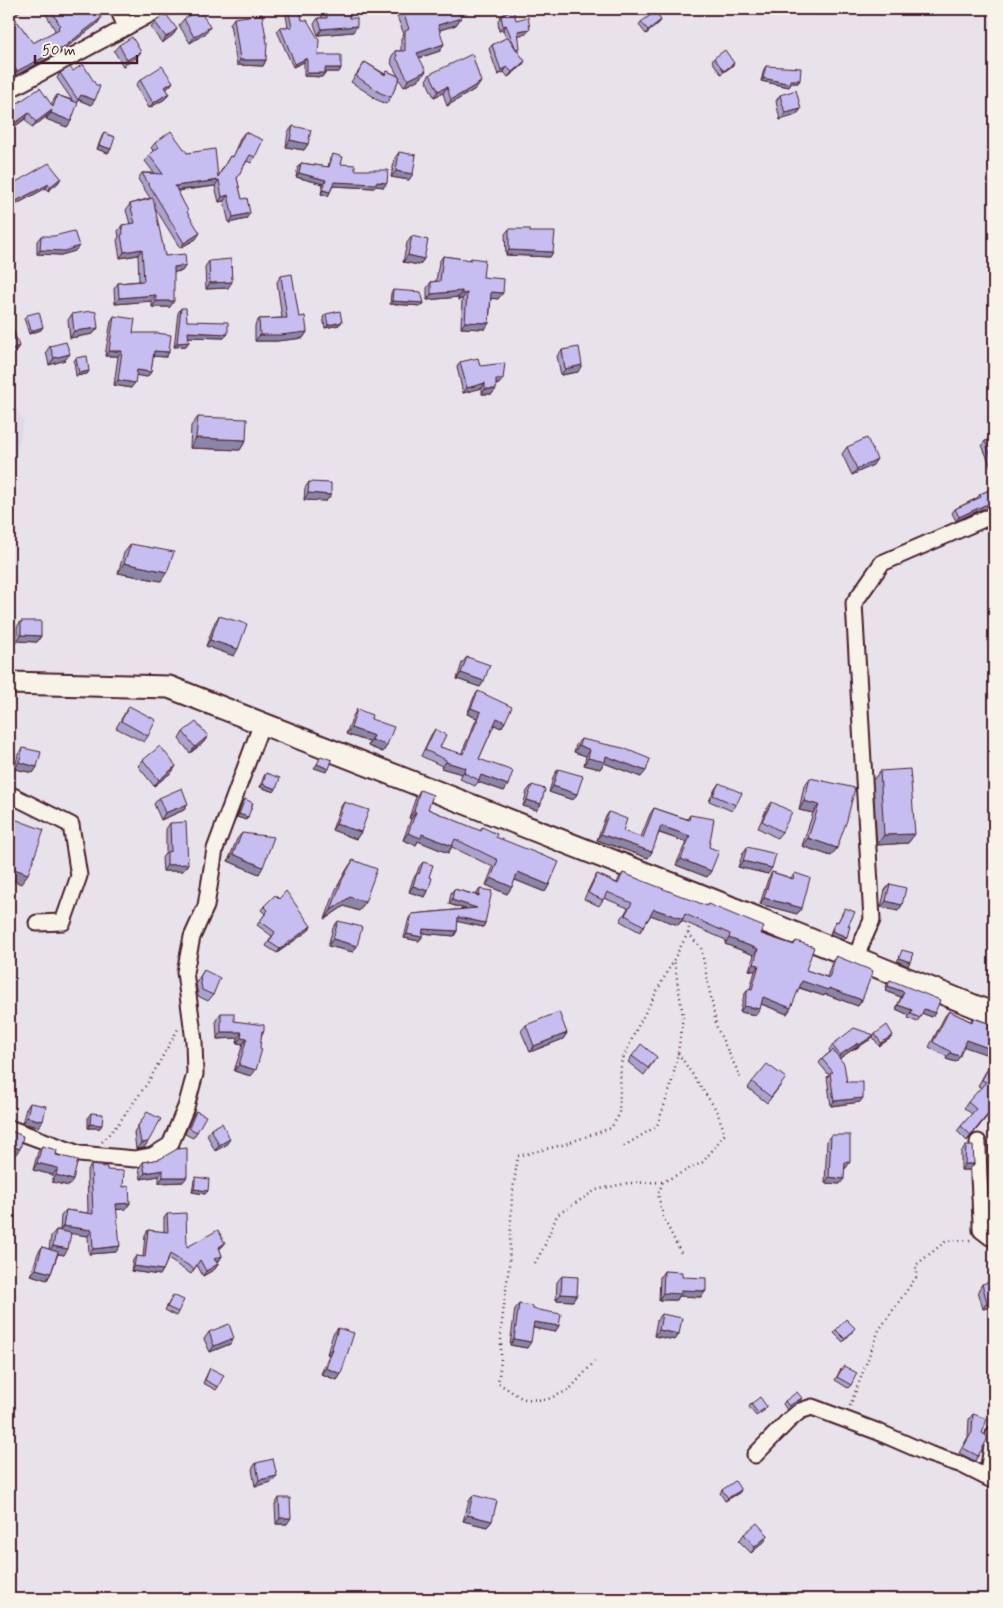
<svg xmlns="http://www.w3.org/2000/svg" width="1003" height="1608" viewBox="0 0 1003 1608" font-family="Mynerve,sans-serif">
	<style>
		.built { fill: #ded8ec }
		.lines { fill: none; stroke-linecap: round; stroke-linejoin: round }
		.minor-casing { stroke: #4a1f2b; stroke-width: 19 }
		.secondary-casing { stroke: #4a1f2b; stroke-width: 25 }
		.path { stroke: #4a1f2b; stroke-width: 2.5; stroke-dasharray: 1 4; stroke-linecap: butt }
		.minor { stroke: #f7f3e8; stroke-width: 15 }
		.secondary { stroke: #f7f3e8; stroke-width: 21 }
		.wall { fill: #aaa3ce; stroke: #4a1f2b }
		.shaded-wall { fill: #8b85a8; stroke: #4a1f2b }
		.building { fill: #c6bef0; stroke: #4a1f2b }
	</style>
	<rect width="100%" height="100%" fill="#e8e3ea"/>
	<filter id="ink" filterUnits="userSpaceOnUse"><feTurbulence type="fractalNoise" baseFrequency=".02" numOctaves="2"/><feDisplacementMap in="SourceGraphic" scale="10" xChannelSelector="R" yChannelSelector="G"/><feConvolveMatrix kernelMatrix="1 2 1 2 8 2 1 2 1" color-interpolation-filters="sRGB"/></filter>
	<g filter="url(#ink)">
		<!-- built -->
		<path class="built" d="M9,398L24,421L14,464L9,500Z"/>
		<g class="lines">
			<defs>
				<g id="minor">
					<path d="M118,9L126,27"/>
					<path d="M9,90L160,9"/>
					<path d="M9,794L71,825L79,876L63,922L37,923"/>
					<path d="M855,958L872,920L854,603L882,563L986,518"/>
					<path d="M9,1128L79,1154L135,1159L152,1156L170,1145L186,1107L195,1074L194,1041L185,972L192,937L206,906L215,849L262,723"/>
					<path d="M978,1142C978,1172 981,1201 981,1230L990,1237L994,1238"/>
					<path d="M755,1455L788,1421L800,1411L812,1407L876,1431L929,1454L962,1465L994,1481"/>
					<path d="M990,1478L989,1466L994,1434"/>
				</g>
				<path id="secondary" d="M9,683L169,687L695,893L994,1014"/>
			</defs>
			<!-- minor casing -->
			<use href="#minor" class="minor-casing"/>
			<!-- secondary casing -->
			<use href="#secondary" class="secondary-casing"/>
			<!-- path -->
			<g class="path">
				<path d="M688,933L701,948L717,1028L738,1072L741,1081"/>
				<path d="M678,1053L717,1111L725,1134L703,1162L663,1182L658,1194L663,1217L681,1253"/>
				<path d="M102,1142L118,1124L147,1084L178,1029"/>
				<path d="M624,1146L657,1126L671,1086L678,1053L683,1016L674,960"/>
				<path d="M535,1263L544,1247L557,1215L596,1190L628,1183L663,1182"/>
				<path d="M595,1361L569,1390L546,1400L523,1399L498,1383L501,1361V1330L509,1266L512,1196L518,1156L562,1145L611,1128L619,1115L621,1063L636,1030L688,933L690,922"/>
				<path d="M850,1406L879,1330L917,1276L916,1265L946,1241L971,1240"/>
			</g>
			<!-- minor -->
			<use href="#minor" class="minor"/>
			<!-- secondary -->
			<use href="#secondary" class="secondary"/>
		</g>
		<!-- wall -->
		<g class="wall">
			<path d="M9,9H23L13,16L33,43L54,32L55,30L43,9H96L101,18L97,24L60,52L13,77L9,71Z"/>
			<path d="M285,9H300L302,20L318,55L341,68L339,72H325L322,77L304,76V62L293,67L277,31L280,27H288Z"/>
			<path d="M321,9H349V18L353,32L318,35L314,24L318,18H322Z"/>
			<path d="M394,9H457L456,25L440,30V51L419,58L421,78L404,87L399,79L391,97L386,104L373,98L374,97L351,82L365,62L385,74L387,71L398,76L391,63L392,62L391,58L395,51H401V38L404,34Z"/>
			<path d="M501,16L516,20L526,34L518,35V52L522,66L508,77L504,72L498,75L489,49L492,45L506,38L503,30L499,31L498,21Z"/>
			<path d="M234,18L266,60L263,66L237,65L230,24Z"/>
			<path d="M184,19L210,27L206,33L190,43L179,25Z"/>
			<path d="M661,20L659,23L646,34L639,25L641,22Z"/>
			<path d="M155,22L177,29L173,35L162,43L151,28Z"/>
			<path d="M119,45L136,58L123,66L114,51Z"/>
			<path d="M714,58L734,63L732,66L721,74L712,61Z"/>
			<path d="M766,66L800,80L798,83H791L789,87L761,81L764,69Z"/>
			<path d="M60,73L91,105L79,100L77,102L71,121L67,127L46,119L47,116L32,128L25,119L10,130L9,129V109L51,105L53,101L57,95L72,100L57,78Z"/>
			<path d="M430,74L477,88L447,106L443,93L434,97L426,80Z"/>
			<path d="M140,80L173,82L169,87L166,89L169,93L165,99L149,108L136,85Z"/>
			<path d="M780,95L801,109L796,115L780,120L776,101Z"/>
			<path d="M293,126L308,144L304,150L286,147L288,132Z"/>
			<path d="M245,132L255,157L251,163L247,161L237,178L246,219L229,223L224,201L219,202L215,186L178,191L187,212L196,239L180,248L154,206L165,256L186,265L182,271L174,272L170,307H152V301L115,304L114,289L118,283L139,281L138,255L120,258L117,240L119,237L118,231L122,225L130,224L126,210L130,204L150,198L138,179L142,173H154L145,161L149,155L154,151L151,148L155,143L187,153L218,176L230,156L232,157L241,137Z"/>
			<path d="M104,133L111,149L108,153L97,149L102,136Z"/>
			<path d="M399,152L409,180L391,177L395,158Z"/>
			<path d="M333,154L341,164L355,170L384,187L376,186L374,188L333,186L328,196L321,194L323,184L296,177L298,167L301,163L328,167L330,158Z"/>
			<path d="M61,178L58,183L48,191L46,188L13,206L11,203L9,204V186Z"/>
			<path d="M509,229L530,232L553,252L550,257L506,255L505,234Z"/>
			<path d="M41,236L75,251L61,255L37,254V241Z"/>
			<path d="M412,236L424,259L419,265L403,262L407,243Z"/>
			<path d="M443,256L470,260L471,258L498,299L491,298L489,323L485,329L461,328L462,299L458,300V297L427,300V288L431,282L436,281L439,262Z"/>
			<path d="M209,261L228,288L206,289L205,267Z"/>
			<path d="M281,276L299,317L307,332L303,338L277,341H255V325L259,319L282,318L277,282Z"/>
			<path d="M393,290L424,303L422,306L390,304L391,293Z"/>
			<path d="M181,308L187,321L228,334L224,338L189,337L186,346L174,347L178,313Z"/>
			<path d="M72,314L98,328L93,334L70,338L68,320Z"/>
			<path d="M326,314L339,325L325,328L323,317Z"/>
			<path d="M27,315L41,330L29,334L24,318Z"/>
			<path d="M114,316L133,333L169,352L166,357L153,356L151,372L147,377L136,375L131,388L114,385L118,356H105L111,321Z"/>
			<path d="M50,346L65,360L49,365L46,352Z"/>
			<path d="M562,350L578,372L561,375L557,356Z"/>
			<path d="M76,358L89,371L87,374L76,376L74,361Z"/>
			<path d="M460,362L480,366L499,384H496V389L492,394H482V388L463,393L457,367Z"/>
			<path d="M198,417L246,440L240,450L190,448L191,426Z"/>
			<path d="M994,437V474L982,445L985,441Z"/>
			<path d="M847,447L873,465L852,475L842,454Z"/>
			<path d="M992,476H994V506L988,509H982L956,521L952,513L955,509L977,498L980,494L992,489L990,481Z"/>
			<path d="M309,482L331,495L326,501L304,500L305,488Z"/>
			<path d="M131,544L161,581L118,573L124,553Z"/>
			<path d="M219,616L234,656L206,646L215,622Z"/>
			<path d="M21,621L41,636L37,642L17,641V627Z"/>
			<path d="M467,657L484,681L480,687L457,679L462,663Z"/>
			<path d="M478,691L505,722L501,728L494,725L479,759L508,785L504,791L478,782L475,786L460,779L462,774L441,768L442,766L421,756L431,735L435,729L440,747L461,754L477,718L467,714L474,697Z"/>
			<path d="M129,706L148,736L144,742L116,728Z"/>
			<path d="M357,709L387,745L383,752L368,746L369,742L346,734L353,716Z"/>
			<path d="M183,732L208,736L203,743L190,753L179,739Z"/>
			<path d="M581,739L641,777L604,763L600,769L584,765L586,756L574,752L576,745Z"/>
			<path d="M23,748L37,767L33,773L15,769L18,754Z"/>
			<path d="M143,760L176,766L172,772L154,786L138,766Z"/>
			<path d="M558,769L577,794L573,800L549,792L554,775Z"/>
			<path d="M880,771L915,834L908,843L877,845L873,780Z"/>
			<path d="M266,773L274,792L260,787L264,776Z"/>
			<path d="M810,778L837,848L831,856L802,846L813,813L799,810L804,786Z"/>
			<path d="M719,783L736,805L732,811L709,801L715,789Z"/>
			<path d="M532,785L541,804L537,810L523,806L527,791Z"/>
			<path d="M420,790L428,809L480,831L482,827L496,837L549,885L545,892L515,880L507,894L486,885L493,867L452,847L448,853L418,841L416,845L403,840L411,819L409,818L416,797Z"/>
			<path d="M159,798L188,804L184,810L161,820L154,804Z"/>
			<path d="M245,799L248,817L246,820L237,817L242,802Z"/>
			<path d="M344,802L361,832L356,839L332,830L340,808Z"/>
			<path d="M772,802L782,832L777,838L758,828L767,808Z"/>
			<path d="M654,808L687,819L690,815L709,847L711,871L707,877L676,865L686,842L659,833L648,858L597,840L605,818L609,812L623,831L641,837L650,814Z"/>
			<path d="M170,823L183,871H163L162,858L166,852V829Z"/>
			<path d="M242,833L259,874L228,861L237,839Z"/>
			<path d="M747,847L768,874L738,867L743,853Z"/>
			<path d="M353,860L365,902L359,911L344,906L325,919L336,889L347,869Z"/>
			<path d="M423,862L428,891L425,897L409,892L413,879L417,873L419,867Z"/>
			<path d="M772,872L791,878L795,873L802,908L797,914L760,904L768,879Z"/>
			<path d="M623,873L761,934L793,944L796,941L806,970L827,977L832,962L836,956L862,1000L858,1006L825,994L824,996L799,988L787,1014L761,1004L760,1009L756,1015L740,1012L744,995L748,989H750L755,971L749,970L754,955L725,944L726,940L682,921L678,925L651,915L640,932L620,921L628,908L604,898L599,906L584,899L593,880L597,874L617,883L619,878Z"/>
			<path d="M890,884L902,905L898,911L881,907L885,890Z"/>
			<path d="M454,889L477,895V893L480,889L485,923L483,927L457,921V931L454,936L422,933V937L419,941L404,938L409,918L412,914L465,909L449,904L451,893Z"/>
			<path d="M264,906L311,926L309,930L277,953L266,946L272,936L257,925L265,914L261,910Z"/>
			<path d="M845,908L848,926L844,940L830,934L834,924L836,921L838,922Z"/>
			<path d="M338,921L357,946L353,952L328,946L333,928Z"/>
			<path d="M204,970L213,995L208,1001L198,996L196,983Z"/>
			<path d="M890,980L935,1013L932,1017L922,1013L917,1022L908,1018L909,1015L896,1009L901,997L885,991L887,984Z"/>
			<path d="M949,1011L970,1021L973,1018L994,1025V1088L991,1094L994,1108L967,1141L957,1131L961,1126L972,1114L964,1108L968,1102L982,1088L978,1086L994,1057L964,1046L956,1062L946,1059L947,1057L929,1047L945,1016Z"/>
			<path d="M221,1013L234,1021L264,1031L262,1034L251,1076L234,1071L243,1044L237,1043L238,1038L217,1039L216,1020Z"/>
			<path d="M526,1025L567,1033L563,1039L530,1052L521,1031Z"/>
			<path d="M875,1034L891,1038L879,1046L873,1037Z"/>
			<path d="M871,1039L855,1049V1048L840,1058L847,1082L860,1102L831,1106L827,1077L829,1075L819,1063L822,1059L830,1052L829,1050L832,1045Z"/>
			<path d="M632,1056L657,1057L644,1075L628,1062Z"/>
			<path d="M752,1082L781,1085L767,1103L748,1088Z"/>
			<path d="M30,1103L38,1127L22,1123L26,1109Z"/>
			<path d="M196,1111L197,1132L193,1138L185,1134L192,1117Z"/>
			<path d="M91,1113L100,1128H88V1117Z"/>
			<path d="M143,1118L144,1148L136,1149L134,1132Z"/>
			<path d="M211,1129L226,1145L215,1151L207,1135Z"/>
			<path d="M831,1135L846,1168H844L840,1184L825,1183L827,1140Z"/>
			<path d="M42,1146L56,1155L73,1180L69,1186L52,1182L53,1175L33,1170L38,1152Z"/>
			<path d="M966,1146L974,1164L969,1170H961V1152Z"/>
			<path d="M160,1159L183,1182L159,1183V1176L141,1179L139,1168L143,1162Z"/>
			<path d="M91,1165L107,1170L123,1187L130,1203L126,1209H116V1252L89,1254L88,1236L71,1233L64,1255L58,1254L51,1273L47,1280L31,1275L38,1253L42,1247L49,1249L51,1236L56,1230H60L61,1216L66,1210L88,1213L87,1171Z"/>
			<path d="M196,1177L208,1191L205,1194L192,1192L194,1180Z"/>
			<path d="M167,1214L187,1247L225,1243L222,1247L219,1249L222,1256L219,1261H216L218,1264L215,1269L203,1276L197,1265L191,1274L168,1259L163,1270L160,1275L131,1271L133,1260L136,1256L143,1257L145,1235L148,1230L164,1232V1218Z"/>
			<path d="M664,1271L682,1277L701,1297L679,1296L677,1300H659L660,1277Z"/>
			<path d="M562,1276L573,1301L556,1300L557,1282Z"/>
			<path d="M982,1284L994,1306L983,1309L978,1291Z"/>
			<path d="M173,1295L178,1312L176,1316L165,1310Z"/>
			<path d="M519,1304L533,1309L555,1332L533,1328L527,1348L510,1345L515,1309Z"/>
			<path d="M662,1314L679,1334L675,1340L654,1336L657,1320Z"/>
			<path d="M338,1328L341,1374L337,1380L321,1374L329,1355L327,1354L333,1334Z"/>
			<path d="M836,1330L853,1331L843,1342L834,1333Z"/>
			<path d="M209,1332L230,1344L210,1352L204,1339Z"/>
			<path d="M210,1368L218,1387L216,1390L203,1383Z"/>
			<path d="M841,1369L851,1385L848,1388L835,1380Z"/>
			<path d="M785,1401H800L787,1410L783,1404Z"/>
			<path d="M751,1404L765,1410L756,1416L749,1407Z"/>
			<path d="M973,1414L982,1433L978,1456L975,1461L959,1453L968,1437L969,1419Z"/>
			<path d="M256,1463L272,1482L255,1486L252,1469Z"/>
			<path d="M722,1490H741L739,1493L725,1501L720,1493Z"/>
			<path d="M473,1495L492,1521L487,1527L463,1521L469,1501Z"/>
			<path d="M279,1498L287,1524H276L275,1505Z"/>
			<path d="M744,1534L768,1535L764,1542L751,1553L739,1541Z"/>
		</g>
		<!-- shaded-wall -->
		<g class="shaded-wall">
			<path d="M19,9H23L9,19L12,14Z"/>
			<path d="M476,9H490L474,12Z"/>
			<path d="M498,9H505L496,12Z"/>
			<path d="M101,18L97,24L60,52L13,77L17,71Z"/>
			<path d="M461,18L456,25L433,32L438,25Z"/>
			<path d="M661,20L659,23L646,34L648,30Z"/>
			<path d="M506,25L503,30L499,31L503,26Z"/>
			<path d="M357,26L353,32L318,35L322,29Z"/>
			<path d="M210,27L206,33L190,43L194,37Z"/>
			<path d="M177,29L173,35L162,43L166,37Z"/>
			<path d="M530,29L526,34L514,36L518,31Z"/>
			<path d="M444,44L440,51L412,60L417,53Z"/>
			<path d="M141,52L136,58L123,66L127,60Z"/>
			<path d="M307,58L304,62L293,67L295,64Z"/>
			<path d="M240,60H266L263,66L237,65Z"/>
			<path d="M525,61L522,66L508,77L512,72Z"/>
			<path d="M734,63L732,66L721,74L724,71Z"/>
			<path d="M507,67L504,72L498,75L501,70Z"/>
			<path d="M325,68H341L339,72H322Z"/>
			<path d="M426,71L421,78L404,87L408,80Z"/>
			<path d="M307,73H325L322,77L304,76Z"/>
			<path d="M763,78L791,84L789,87L761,81Z"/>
			<path d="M790,80H800L798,83H788Z"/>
			<path d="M173,82L169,87L161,92L165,87Z"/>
			<path d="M481,82L477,88L447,106L451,100Z"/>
			<path d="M447,87L443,93L434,97L438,91Z"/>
			<path d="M169,93L165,99L149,108L153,103Z"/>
			<path d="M81,95L95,100L91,105L77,99Z"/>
			<path d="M801,109L796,115L780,120L785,113Z"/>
			<path d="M52,110L47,116L32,128L36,122Z"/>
			<path d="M29,113L25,119L10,130L14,124Z"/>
			<path d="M51,113L71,121L67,127L46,119Z"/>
			<path d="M290,140L308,144L304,150L286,147Z"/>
			<path d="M99,145L111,149L108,153L97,149Z"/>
			<path d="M396,171L413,174L409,180L391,177Z"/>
			<path d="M299,173L326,180L323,184L296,177Z"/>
			<path d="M61,178L58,183L48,191L51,186Z"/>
			<path d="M219,180L215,186L171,191L175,186Z"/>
			<path d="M334,182H377L387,183L384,187L376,186L374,188L331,186Z"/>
			<path d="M49,184L46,188L13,206L16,201Z"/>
			<path d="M323,190L330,192L328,196L321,194Z"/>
			<path d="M228,195L224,201L219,202L222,197Z"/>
			<path d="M14,198L11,203L9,204V201Z"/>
			<path d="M250,213L246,219L229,223L233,217Z"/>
			<path d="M200,233L196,239L180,248L184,243Z"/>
			<path d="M79,246L75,251L61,255L37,254L40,250Z"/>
			<path d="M15,249L10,256H9V251Z"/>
			<path d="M142,249L138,255L120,258L124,252Z"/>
			<path d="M509,250L553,252L550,257L506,255Z"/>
			<path d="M408,255L424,259L419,265L403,262Z"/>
			<path d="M186,265L182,271L169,273L174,267Z"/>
			<path d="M232,282L228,288L206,289L210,283Z"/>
			<path d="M462,291L458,297L427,300L431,294Z"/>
			<path d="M491,292L503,293L498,299L487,298Z"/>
			<path d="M467,293L462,299L458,300L462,294Z"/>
			<path d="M156,295L152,301L115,304L119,298Z"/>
			<path d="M156,301H174L170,307H152Z"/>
			<path d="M392,301L424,303L422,306L390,304Z"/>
			<path d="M342,322L339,325L325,328L328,325Z"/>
			<path d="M465,322L489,323L485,329L461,328Z"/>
			<path d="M43,327L41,330L29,334L31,331Z"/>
			<path d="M98,328L93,334L70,338L74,331Z"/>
			<path d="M188,332L228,334L224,338L185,337Z"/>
			<path d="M307,332L303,338L277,341H255L260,335Z"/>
			<path d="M189,342L186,346L174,347L177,343Z"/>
			<path d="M19,346L13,356L9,357V350Z"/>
			<path d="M109,351H122L118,356H105Z"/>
			<path d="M154,351L169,352L166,357L150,356Z"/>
			<path d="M70,354L65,360L49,365L54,358Z"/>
			<path d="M582,365L578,372L561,375L565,369Z"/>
			<path d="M137,370L151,372L147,377L133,375Z"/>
			<path d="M89,371L87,374L76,376L79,373Z"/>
			<path d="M496,379H503L499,384H492Z"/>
			<path d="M118,380L135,383L131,388L114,385Z"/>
			<path d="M485,383L482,388L463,393L467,388Z"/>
			<path d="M485,389H496L492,394H482Z"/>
			<path d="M196,438L246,440L240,450L190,448Z"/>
			<path d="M877,459L873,465L852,475L857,469Z"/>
			<path d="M308,493L331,495L326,501L304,500Z"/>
			<path d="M994,503V506L988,509H982L956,521L959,517L985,505Z"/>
			<path d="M124,563L167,572L161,581L118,573Z"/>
			<path d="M21,635L41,636L37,642L17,641Z"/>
			<path d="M210,640L238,649L234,656L206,646Z"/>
			<path d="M461,673L484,681L480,687L457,679Z"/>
			<path d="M471,708L481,712L477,718L467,714Z"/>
			<path d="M497,718L505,722L501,728L492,724Z"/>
			<path d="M351,728L374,736L369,742L346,734Z"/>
			<path d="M208,736L203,743L190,753L195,747Z"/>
			<path d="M372,740L387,745L383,752L368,746Z"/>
			<path d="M579,745L590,750L586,756L574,752Z"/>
			<path d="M606,756L646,771L641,777L604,763L600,769L584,765L588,758Z"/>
			<path d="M19,762L37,767L33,773L15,769Z"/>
			<path d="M446,762L466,768L462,774L441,768Z"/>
			<path d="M317,764L329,769L326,772L314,768Z"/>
			<path d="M176,766L172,772L154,786L159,780Z"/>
			<path d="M481,775L508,785L504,791L478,782Z"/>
			<path d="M263,784L276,789L274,792L260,787Z"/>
			<path d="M553,786L577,794L573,800L549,792Z"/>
			<path d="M527,800L541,804L537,810L523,806Z"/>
			<path d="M804,801L819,805L813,813L799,810Z"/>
			<path d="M188,804L184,810L161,820L165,813Z"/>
			<path d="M414,811L416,812L411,819L409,818Z"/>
			<path d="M239,814L248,817L246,820L237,817Z"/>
			<path d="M336,824L361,832L356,839L332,830Z"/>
			<path d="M661,826L690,836L686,842L657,832Z"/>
			<path d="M408,833L422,834L452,846L448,853L418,841L416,845L403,840Z"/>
			<path d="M601,834L652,852L648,858L597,840Z"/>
			<path d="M915,834L908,843L877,845L884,835Z"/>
			<path d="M808,838L837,848L831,856L802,846Z"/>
			<path d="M233,854L263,867L259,874L228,861Z"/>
			<path d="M681,859L711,871L707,877L676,865Z"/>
			<path d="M743,861L772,868L768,874L738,867Z"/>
			<path d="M188,864L183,871H163L167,865Z"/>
			<path d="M9,867L28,874L21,884L9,879Z"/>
			<path d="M518,872L549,885L545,892L513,879Z"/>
			<path d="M491,878L512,887L507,894L486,885Z"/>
			<path d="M413,886L428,891L425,897L409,892Z"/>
			<path d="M350,897L365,902L359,911L344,906L325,919L331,910Z"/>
			<path d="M764,898L802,908L797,914L760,904Z"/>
			<path d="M452,900L477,908L475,912L449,904Z"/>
			<path d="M886,901L902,905L898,911L881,907Z"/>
			<path d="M654,909L683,919L678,925L650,915Z"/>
			<path d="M458,917L485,923L483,927L455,921Z"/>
			<path d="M311,926L309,930L277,953L280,949Z"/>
			<path d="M423,929L457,931L454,936L421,933Z"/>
			<path d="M832,931L847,937L844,940L830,934Z"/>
			<path d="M407,934L422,937L419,941L404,938Z"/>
			<path d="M729,938L758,949L754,955L725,944Z"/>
			<path d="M333,939L357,946L353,952L328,946Z"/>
			<path d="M899,958L910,962L908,966L897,961Z"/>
			<path d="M754,964L759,965L755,971L749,970Z"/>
			<path d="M802,981L829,988L862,1000L858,1006L825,994L824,996L798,987Z"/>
			<path d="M888,986L904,992L901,997L885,991Z"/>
			<path d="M763,997L791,1008L787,1014L759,1003Z"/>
			<path d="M898,1005L912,1010L909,1015L896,1009Z"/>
			<path d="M744,1006L760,1009L756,1015L740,1012Z"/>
			<path d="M924,1009L935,1013L932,1017L921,1013Z"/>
			<path d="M221,1032H242L238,1038L217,1039Z"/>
			<path d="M567,1033L563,1039L530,1052L534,1046Z"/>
			<path d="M874,1035L871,1039L855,1049L859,1045Z"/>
			<path d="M893,1035L891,1038L879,1046L881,1043Z"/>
			<path d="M241,1037L247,1038L243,1044L237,1043Z"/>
			<path d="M966,1040L994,1050V1057L962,1046Z"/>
			<path d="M858,1043L855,1048L837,1060L840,1055Z"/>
			<path d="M950,1053L960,1056L956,1062L946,1059Z"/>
			<path d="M239,1065L256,1070L251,1076L234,1071Z"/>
			<path d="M863,1098L860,1102L831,1106L834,1101Z"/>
			<path d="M994,1107V1108L967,1141L971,1135Z"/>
			<path d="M27,1117L43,1121L38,1127L22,1123Z"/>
			<path d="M90,1124L102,1125L100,1128H88Z"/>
			<path d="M230,1139L226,1145L215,1151L219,1145Z"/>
			<path d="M148,1142L144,1148L136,1149L141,1143Z"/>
			<path d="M14,1147L20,1149L16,1154L10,1153Z"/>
			<path d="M845,1162H850L846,1168H841Z"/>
			<path d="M37,1163L58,1168L53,1175L33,1170Z"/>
			<path d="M965,1164H974L969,1170H961Z"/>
			<path d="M163,1170L159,1176L141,1179L145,1173Z"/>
			<path d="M56,1175L73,1180L69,1186L52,1182Z"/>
			<path d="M163,1177H187L183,1182L159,1183Z"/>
			<path d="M829,1177L844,1179L840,1184L825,1183Z"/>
			<path d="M194,1189L208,1191L205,1194L192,1192Z"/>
			<path d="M130,1203L126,1209L112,1210L116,1204Z"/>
			<path d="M63,1226L92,1230L88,1236L59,1232Z"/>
			<path d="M225,1243L222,1247L216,1251L219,1247Z"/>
			<path d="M53,1246L68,1249L64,1255L48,1252Z"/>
			<path d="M120,1246L116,1252L89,1254L93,1249Z"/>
			<path d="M222,1256L219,1261L211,1263L214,1259Z"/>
			<path d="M218,1264L215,1269L203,1276L206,1271Z"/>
			<path d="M134,1266L163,1270L160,1275L131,1271Z"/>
			<path d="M36,1269L51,1273L47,1280L31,1275Z"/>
			<path d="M681,1290L706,1291L701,1297L679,1296L677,1300H659L663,1293Z"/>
			<path d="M561,1294L577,1295L573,1301L556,1300Z"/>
			<path d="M994,1301V1306L983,1309L987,1302Z"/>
			<path d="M534,1322L559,1326L555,1332L530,1327Z"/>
			<path d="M659,1330L679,1334L675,1340L654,1336Z"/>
			<path d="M234,1338L230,1344L210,1352L214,1346Z"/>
			<path d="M514,1339L531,1342L527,1348L510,1345Z"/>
			<path d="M332,1348L333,1349L329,1355L327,1354Z"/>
			<path d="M326,1368L341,1374L337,1380L321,1374Z"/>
			<path d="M802,1398L800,1401L787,1410L789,1406Z"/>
			<path d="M277,1476L272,1482L255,1486L259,1480Z"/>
			<path d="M741,1490L739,1493L725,1501L728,1498Z"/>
			<path d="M468,1515L492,1521L487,1527L463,1521Z"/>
			<path d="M280,1518H291L287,1524H276Z"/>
			<path d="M768,1535L764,1542L751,1553L755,1547Z"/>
		</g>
		<!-- building -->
		<g class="building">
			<path d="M9,9H19L12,14L33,43L59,29L58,27L60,25L50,9H96L101,18L64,47L17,71L9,60Z"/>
			<path d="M199,9L210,27L194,37L184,19Z"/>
			<path d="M288,9H300L302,20H307L319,40L318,55H341V68H325V73H307V58L295,64L280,27H292Z"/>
			<path d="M326,9H349V18H357V26L322,29L318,18H327Z"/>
			<path d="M402,9H457L461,18L438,25L444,44L417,53L426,71L408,80L396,57L397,56L395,51H405V31L409,29Z"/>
			<path d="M513,9L516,20L528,17L530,29L518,31L520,48L516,49L525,61L512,72L507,67L501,70L492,45L508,37L516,49L506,25L503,26L501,16Z"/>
			<path d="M655,12L661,20L648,30L641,22Z"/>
			<path d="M166,14L177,29L166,37L155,22Z"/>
			<path d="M262,14L267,43L266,60H240L234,18Z"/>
			<path d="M132,37L141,52L127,60L119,45Z"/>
			<path d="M725,50L734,63L724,71L714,58Z"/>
			<path d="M472,54L481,82L451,100L447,87L438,91L430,74Z"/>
			<path d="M365,62L385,75L387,71L400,77L391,97L378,92V91L356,76Z"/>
			<path d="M83,64L96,85L100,86L95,100L81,95L78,100L60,73L70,67L73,71Z"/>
			<path d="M162,66L173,82L165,87L169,93L153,103L140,80Z"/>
			<path d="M766,66L801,68L800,80H790L791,84L763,78Z"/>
			<path d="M40,88L53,107L57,95L78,103L71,121L51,113L52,110L36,122L29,113L14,124L9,117V109Z"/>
			<path d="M796,90L801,109L785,113L780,95Z"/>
			<path d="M293,126L311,130L308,144L290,140Z"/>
			<path d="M171,131L187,153L215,149L218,177L230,156L233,157L245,132L263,140L255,157L250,155L237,178L242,199L247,198L250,213L233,217L228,195L222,197L219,180L175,186L188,211L187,212L200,233L184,243L142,173L163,174L149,155L159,147L155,143Z"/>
			<path d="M104,133L115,137L111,149L99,145Z"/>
			<path d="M399,152L416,155L413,174L396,171Z"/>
			<path d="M333,154L343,157L341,164L355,165V170H388L387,183L377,182V184L334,182L330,192L323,190L326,180L299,173L301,163L329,167Z"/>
			<path d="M49,163L61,178L51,186L49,184L16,201L14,198L9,201V186Z"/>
			<path d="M153,198L165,256L185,254L186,265L174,267V301H156V295L119,298L118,283L144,281L142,249L124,252L121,235L123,234L122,225L135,223L130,204Z"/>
			<path d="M509,229H530V232H555L553,252L509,250Z"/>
			<path d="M74,231L79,246L65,251L40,250L41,236H54Z"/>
			<path d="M9,234H11L15,249L9,251Z"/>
			<path d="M412,236L428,240L424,259L408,255Z"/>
			<path d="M443,256L471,260V258L485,260L483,277L504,279L503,293L491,292L489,323L465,322L467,293L462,294V291L431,294V282L440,281Z"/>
			<path d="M231,259L232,282L210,283L209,261Z"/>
			<path d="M292,274L299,317L305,316L307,332L281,335H260L259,319L287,318L281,276Z"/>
			<path d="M393,290L421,292L424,303L392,301Z"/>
			<path d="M181,308H186L187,321L228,322V334L188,332L189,342L177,343Z"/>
			<path d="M91,311L96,312L98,328L74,331L72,314Z"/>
			<path d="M340,311L342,322L328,325L326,314Z"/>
			<path d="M39,312L43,327L31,331L27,315Z"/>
			<path d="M114,316L135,319L133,333H157L171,335L169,352L154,351L151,372L137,370L135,383L118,380L122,351H109Z"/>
			<path d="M9,318L19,346L9,350Z"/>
			<path d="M66,342L70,354L54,358L50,346Z"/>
			<path d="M579,347L582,365L565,369L562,350Z"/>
			<path d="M87,356L89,371L79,373L76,358Z"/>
			<path d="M478,358L480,366L505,363L503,379H496V389H485V383L467,388L460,362Z"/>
			<path d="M198,417L247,419L246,440L196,438Z"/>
			<path d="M994,437V463L985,441Z"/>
			<path d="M867,438L877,459L857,469L847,447Z"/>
			<path d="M309,482L331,483V495L308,493Z"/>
			<path d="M994,488V503L991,505H985L959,517L955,509L981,497L980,494Z"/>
			<path d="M131,544L174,552L167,572L124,563Z"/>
			<path d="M219,616L247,624L238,649L210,640Z"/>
			<path d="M21,621H41V636L21,635Z"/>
			<path d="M467,657L490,665L484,681L461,673Z"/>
			<path d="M478,691L512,707L505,722L497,718L479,759L513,771L508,785L481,775L479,780L464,773L466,768L446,762V760L425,750L435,729L446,735L440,747L463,754L481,712L471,708Z"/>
			<path d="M129,706L156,720L148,736L121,721Z"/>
			<path d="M357,709L372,715L371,719L394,727L387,745L372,740L374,736L351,728Z"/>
			<path d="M196,722L208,736L195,747L183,732Z"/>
			<path d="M581,739L623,748L650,759L646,771L606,756L605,762L588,758L590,750L579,745Z"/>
			<path d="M160,746L176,766L159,780L143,760Z"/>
			<path d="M23,748L41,752L37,767L19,762Z"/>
			<path d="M321,756L332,760L329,769L317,764Z"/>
			<path d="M558,769L583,776L577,794L553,786Z"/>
			<path d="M910,769L915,834L884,835L880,771Z"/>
			<path d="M266,773L280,778L276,789L263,784Z"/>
			<path d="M810,778L855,788L847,820L837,848L808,838L819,805L804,801Z"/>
			<path d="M719,783L742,793L736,805L713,795Z"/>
			<path d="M532,785L545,789L541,804L527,800Z"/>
			<path d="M182,788L188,804L165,813L159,798Z"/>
			<path d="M420,790L433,795L428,809L481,831L482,827L497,834L496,837L559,862L549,885L518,872L512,887L491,878L498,860L455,839L452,846L422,834L421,838L408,833L416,812L414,811Z"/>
			<path d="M245,799L253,803L248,817L239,814Z"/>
			<path d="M344,802L369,810L361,832L336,824Z"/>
			<path d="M772,802L792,812L782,832L762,821Z"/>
			<path d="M654,808L689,820L690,815L714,819L709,847L719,851L711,871L681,859L690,836L661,826L652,852L601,834L609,812L627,819L623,831L643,838Z"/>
			<path d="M9,817L44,830L28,874L9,867Z"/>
			<path d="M186,822L188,864L167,865V852L171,851L170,823Z"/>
			<path d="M242,833L274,837L263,867L233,854Z"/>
			<path d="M747,847L776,854L772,868L743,861Z"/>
			<path d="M353,860L377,869L365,902L350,897L331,910L342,880Z"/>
			<path d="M423,862L433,865L429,877L432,878L428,891L413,886L417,873L419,874Z"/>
			<path d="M772,872L793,879L795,873L810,878L802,908L764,898Z"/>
			<path d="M623,873L707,906L708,904L764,927L761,934L794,945L796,941L814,947L806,970L829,978L836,956L873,971L862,1000L829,988L828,990L802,981L791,1008L763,997L760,1009L744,1006L748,989H752L759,965L754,964L758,949L729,938L730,934L685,914L683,919L654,909L644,926L625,915L632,903L607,892L603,900L588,893L597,874L618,884Z"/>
			<path d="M890,884L906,888L902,905L886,901Z"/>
			<path d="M454,889L479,896L480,889L492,891L485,923L458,917L457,931L423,929L422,937L407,934L412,914L477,908L452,900Z"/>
			<path d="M286,891L311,926L280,949L269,942L275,932L260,921L268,910L264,906L275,895L279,899Z"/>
			<path d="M845,908L855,912L848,926H850L847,937L832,931L836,921L838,922Z"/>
			<path d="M338,921L362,927L357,946L333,939Z"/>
			<path d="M902,950L913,953L910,962L899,958Z"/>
			<path d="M204,970L220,978L213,995L202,990L200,977Z"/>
			<path d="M890,980L940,1000L935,1013L924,1009L920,1018L911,1014L912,1010L898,1005L904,992L888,986Z"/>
			<path d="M949,1011L972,1022L973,1018L994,1025V1050L966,1040L960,1056L950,1053L951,1052L933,1042Z"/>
			<path d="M559,1012L567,1033L534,1046L526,1025Z"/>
			<path d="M221,1013H234V1021L264,1025V1031H262L260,1048L262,1049L256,1070L239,1065L247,1038L241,1037L242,1032H221Z"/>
			<path d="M887,1025L893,1035L881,1043L875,1034Z"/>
			<path d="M854,1028L874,1035L859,1045L858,1043L840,1055L832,1045Z"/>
			<path d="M641,1044L657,1057L648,1068L632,1056Z"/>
			<path d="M833,1050L844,1064L847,1082H863V1098L834,1101L830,1073L833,1072L822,1059Z"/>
			<path d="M994,1057V1088L991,1094L994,1096V1107L971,1135L961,1126L976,1109L968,1102L986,1082L982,1080Z"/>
			<path d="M767,1064L786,1078L771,1097L752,1082Z"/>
			<path d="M30,1103L46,1106L43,1121L27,1117Z"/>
			<path d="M196,1111L206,1116L197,1132L189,1128Z"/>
			<path d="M147,1112L161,1119L148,1142L141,1143L138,1126Z"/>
			<path d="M91,1113L103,1114L102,1125L90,1124Z"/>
			<path d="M222,1123L230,1139L219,1145L211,1129Z"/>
			<path d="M9,1130L23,1136L20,1149L14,1147L9,1158Z"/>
			<path d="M831,1135H850V1162H845L844,1179L829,1177Z"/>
			<path d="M42,1146L57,1150L56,1155L78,1160L73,1180L56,1175L58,1168L37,1163Z"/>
			<path d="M966,1146H973L974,1164H965Z"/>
			<path d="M187,1148V1177H163V1170L145,1173L143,1162L160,1159L177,1149Z"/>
			<path d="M91,1165L107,1167V1170L124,1171L123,1187L129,1186L130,1203L116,1204L120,1246L93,1249L92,1230L63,1226L66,1210L93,1214Z"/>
			<path d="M196,1177L209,1179L208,1191L194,1189Z"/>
			<path d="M186,1213L187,1247L218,1230L225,1243L219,1247L222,1256L214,1259L218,1264L206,1271L200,1260L194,1269L170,1254L163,1270L134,1266L136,1256L145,1257L148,1230L168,1232L167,1214Z"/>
			<path d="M56,1230L71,1233L68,1249L53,1246Z"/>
			<path d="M42,1247L58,1252L51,1273L36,1269Z"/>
			<path d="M664,1271L682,1272V1277L706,1278V1291L681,1290V1294L663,1293Z"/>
			<path d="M562,1276L578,1277L577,1295L561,1294Z"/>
			<path d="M993,1281L994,1285V1301L987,1302L982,1284Z"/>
			<path d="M173,1295L184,1300L178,1312L167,1307Z"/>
			<path d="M519,1304L533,1306V1309L561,1314L559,1326L534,1322L531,1342L514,1339Z"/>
			<path d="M662,1314L682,1318L679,1334L659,1330Z"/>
			<path d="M846,1319L855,1328L845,1339L836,1330Z"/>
			<path d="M229,1324L234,1338L214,1346L209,1332Z"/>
			<path d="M338,1328L354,1333L341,1374L326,1368L333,1349L332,1348Z"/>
			<path d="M844,1366L857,1373L851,1385L837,1377Z"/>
			<path d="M210,1368L224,1375L218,1387L205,1380Z"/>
			<path d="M797,1392L802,1398L789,1406L785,1401Z"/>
			<path d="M760,1397L767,1407L758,1413L751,1404Z"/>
			<path d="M973,1414L987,1419L982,1433L987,1436V1440L978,1456L963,1448L972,1432Z"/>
			<path d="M273,1459L277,1476L259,1480L256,1463Z"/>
			<path d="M735,1481L741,1490L728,1498L722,1490Z"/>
			<path d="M473,1495L497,1501L492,1521L468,1515Z"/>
			<path d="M279,1498H290L291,1518H280Z"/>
			<path d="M757,1523L768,1535L755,1547L744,1534Z"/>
		</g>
	</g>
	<!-- margin -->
	<rect width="1003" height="1608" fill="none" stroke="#f7f3e8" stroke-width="30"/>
	<rect x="15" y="15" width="973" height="1578" fill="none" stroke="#4a1f2b" stroke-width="2" filter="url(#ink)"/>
	<!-- scale -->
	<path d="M35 55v8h102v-8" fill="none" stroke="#4a1f2b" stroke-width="2.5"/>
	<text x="42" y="55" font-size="15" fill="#4a1f2b" stroke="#f7f3e8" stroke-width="4" paint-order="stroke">50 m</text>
</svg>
